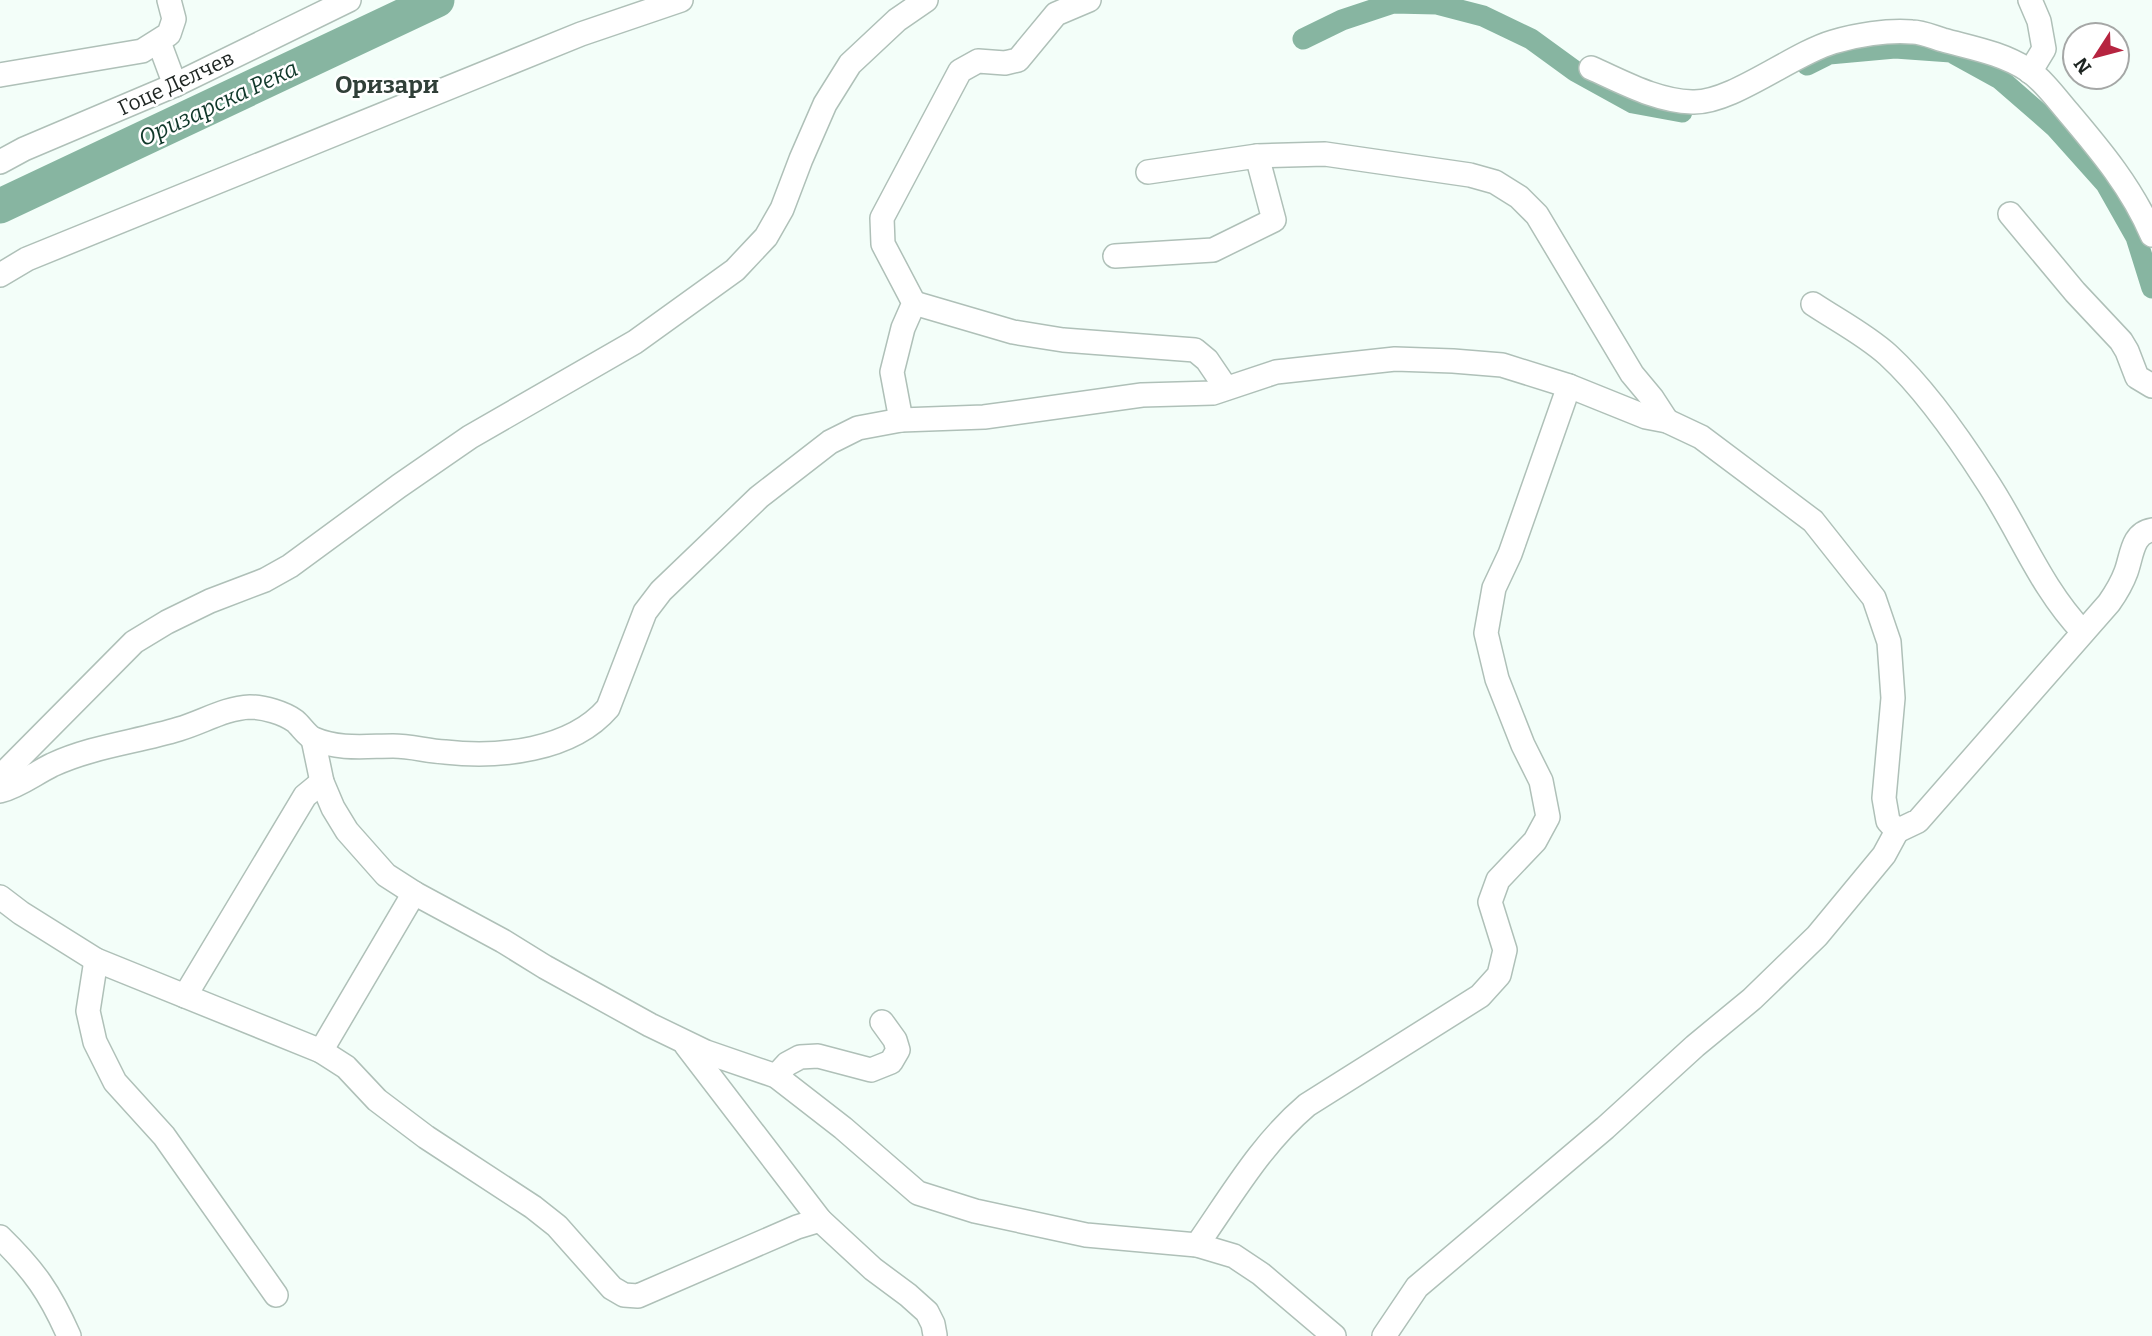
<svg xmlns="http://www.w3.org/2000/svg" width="2152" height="1336" viewBox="0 0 2152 1336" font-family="Bitter,serif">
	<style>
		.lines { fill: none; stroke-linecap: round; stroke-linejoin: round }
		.canal { stroke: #87b5a1; stroke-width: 21 }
		.river { stroke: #87b5a1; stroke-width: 35 }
		.street-casing { stroke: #afc0b8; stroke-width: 26 }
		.street { stroke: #fff; stroke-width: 23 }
		.labels { text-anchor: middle; stroke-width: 5; stroke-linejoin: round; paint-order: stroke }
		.street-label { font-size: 21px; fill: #1d2421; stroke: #fff }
		.water-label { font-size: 23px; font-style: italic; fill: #10382a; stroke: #fff }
		.quarter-label { font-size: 24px; font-weight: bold; fill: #303f38; stroke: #fff }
	</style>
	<rect width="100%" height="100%" fill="#f3fef9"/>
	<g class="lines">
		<!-- canal -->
		<g class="canal">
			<path d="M1303,39L1342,20L1393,3L1437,4L1483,16L1531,39L1575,71L1633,103L1682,112"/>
			<path d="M1807,65L1829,54L1895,48L1951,52L2000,79L2055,127L2106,184L2136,237L2152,288"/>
		</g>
		<!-- river -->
		<path class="river" d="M0,206L437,0"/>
		<defs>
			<g id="street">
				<path d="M2030,0L2039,21L2044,49L2030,72"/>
				<path d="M159,42L175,85"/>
				<path d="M1591,68C1623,82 1656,101 1692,102C1731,104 1792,54 1833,42C1856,35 1887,30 1912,32C1922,32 1933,37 1943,40C1972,48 2002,53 2028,70C2043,80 2056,98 2068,112C2101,151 2132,188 2152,235"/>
				<path d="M0,75L142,51L169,34L174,19L169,0"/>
				<path d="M0,162L24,149L175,85L349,0"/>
				<path d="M1148,172L1257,156L1325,154L1470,175L1495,182L1519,197L1537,215L1632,374L1652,398L1667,421"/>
				<path d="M2010,214L2075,292L2121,341L2127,351L2137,377L2152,386"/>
				<path d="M1115,256L1213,250L1274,220L1257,156"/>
				<path d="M0,275L27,259L581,34L681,0"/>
				<path d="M914,303L1013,332L1063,340L1195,350L1207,360L1226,388"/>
				<path d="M1813,304C1837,320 1866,335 1888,355C1925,389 1959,438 1986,480C2020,531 2040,587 2083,632"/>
				<path d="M901,420L892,372L903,328L914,303L883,244L882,218L960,71L978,61L1005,63L1018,60L1056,14L1089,0"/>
				<path d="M313,739L322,782L333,808L347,831L386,875L414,893L503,941L545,967L650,1025L706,1052L776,1076L843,1128L918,1193L975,1211L1086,1235L1197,1245L1234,1256L1261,1274L1334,1336"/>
				<path d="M0,777L134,642L167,622L210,601L265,580L290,566L399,486L470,437L635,342L735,270L766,237L782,209L801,159L825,104L850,64L897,20L926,0"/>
				<path d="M0,791C19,786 34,774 52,765C93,746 137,742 179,729C203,722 225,708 250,707C264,707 284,713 295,721C301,726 307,736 314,739C339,750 367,746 393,746C411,746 427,751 445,752C499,758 571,751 608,708L645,612L661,591L759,497L830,442L858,428L901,420L984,417L1142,395L1213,393L1276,372L1395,359L1453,361L1502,365L1569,386L1646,417L1667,421L1701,437L1813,521L1874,598L1889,642L1893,698L1884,798L1888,821L1897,831L1918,821L2109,603C2116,593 2122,583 2126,572C2132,556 2132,533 2152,530"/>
				<path d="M0,897L21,913L96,960L321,1051L346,1067L377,1100L426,1137L533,1207L557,1226L612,1288L624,1295L638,1296L797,1227L820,1220"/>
				<path d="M96,960L88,1011L95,1042L115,1082L164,1136L276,1295"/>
				<path d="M185,996L305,796L322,782"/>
				<path d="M686,1045L820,1220L873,1269L908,1295L927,1312L933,1324L935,1335"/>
				<path d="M321,1051L414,893"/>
				<path d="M776,1076L787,1064L800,1057L818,1056L871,1070L891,1062L898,1050L895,1040L882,1022"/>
				<path d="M0,1237C34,1270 50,1293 69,1336"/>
				<path d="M1197,1245C1232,1195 1261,1144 1307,1105L1480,996L1499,975L1505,950L1490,902L1498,880L1535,841L1548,817L1541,781L1523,745L1497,679L1486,633L1494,588L1510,554L1569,386"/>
				<path d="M1384,1336L1417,1287L1605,1128L1695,1046L1752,999L1817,936L1884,855L1897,831"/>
			</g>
		</defs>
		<!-- street casing -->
		<use href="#street" class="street-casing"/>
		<!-- street -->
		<use href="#street" class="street"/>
	</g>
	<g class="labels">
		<!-- street labels -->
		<g class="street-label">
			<text transform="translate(176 83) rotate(-25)" y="7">Гоце Делчев</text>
		</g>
		<!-- water labels -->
		<g class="water-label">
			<text transform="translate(218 103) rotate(-25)" y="8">Оризарска Река</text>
		</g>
		<!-- quarter labels -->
		<g class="quarter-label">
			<text x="387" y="93">Оризари</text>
		</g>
	</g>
	<!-- north arrow -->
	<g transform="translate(2096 56) rotate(234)"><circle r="33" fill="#ffffff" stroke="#a5a7a6" stroke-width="2"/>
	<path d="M0-5L12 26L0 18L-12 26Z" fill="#b62440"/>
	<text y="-10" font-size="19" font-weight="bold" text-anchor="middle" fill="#1d2421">N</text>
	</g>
</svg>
